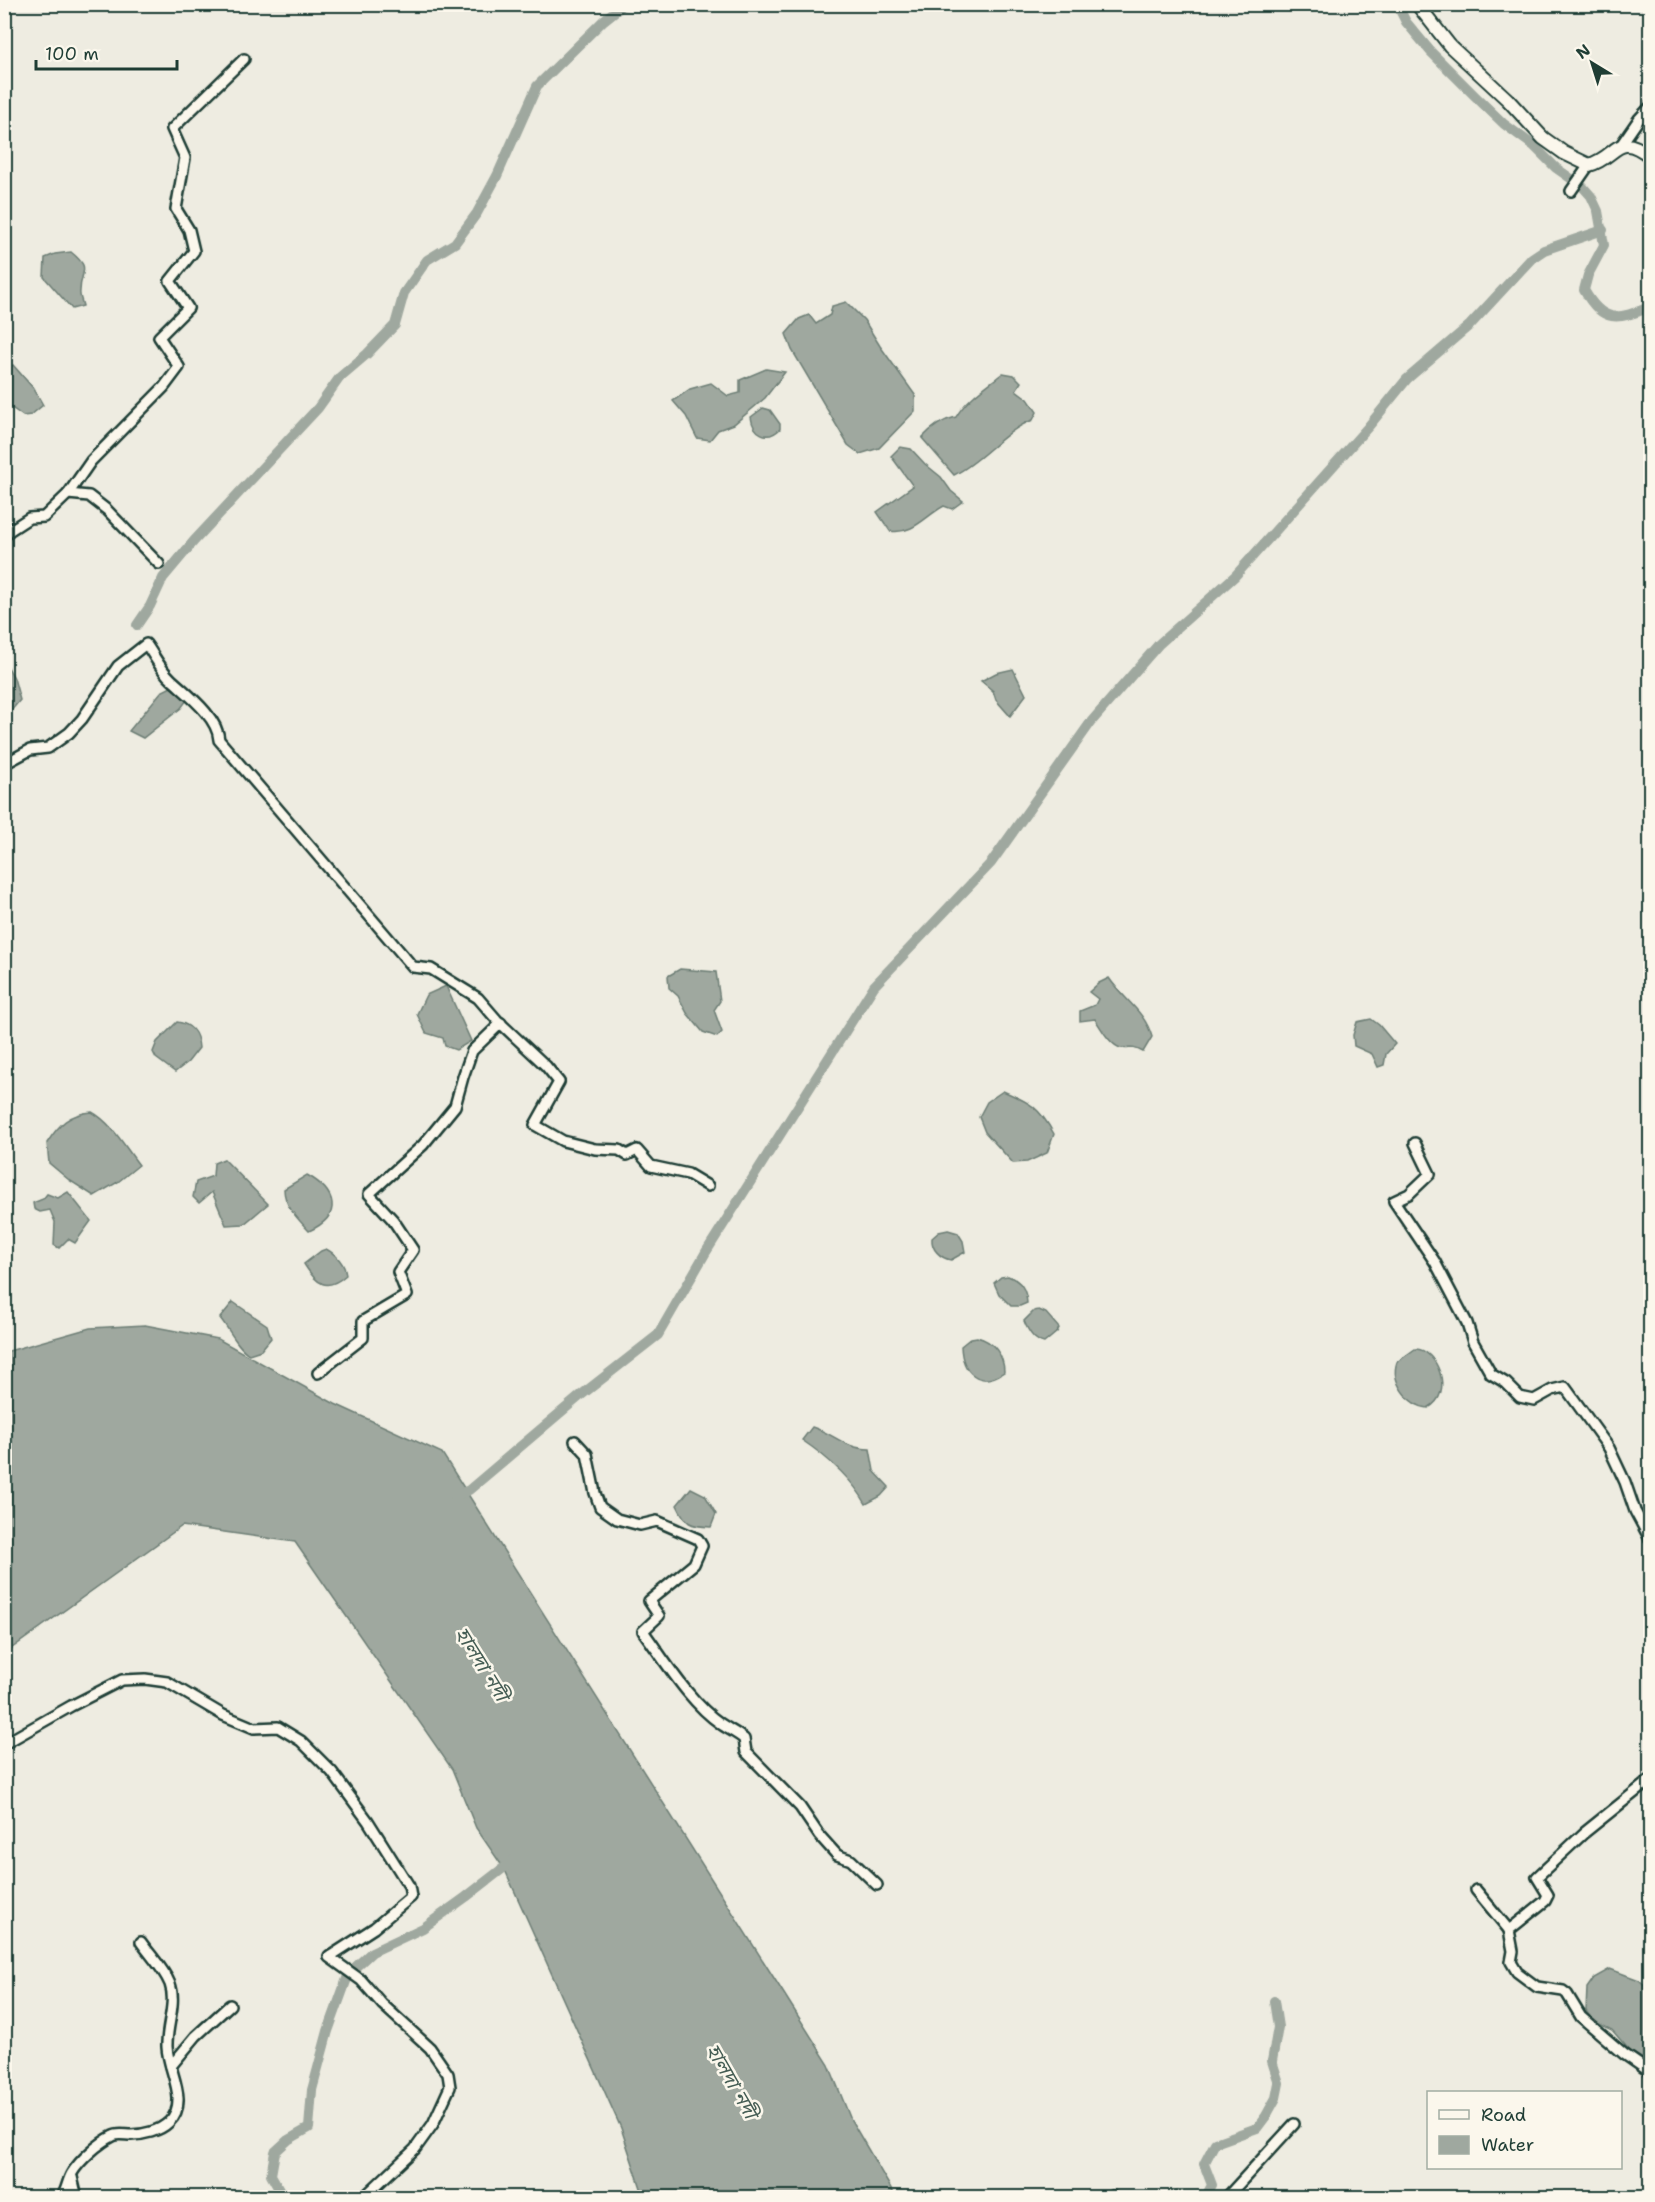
<svg xmlns="http://www.w3.org/2000/svg" width="1655" height="2202" viewBox="0 0 1655 2202" font-family="'Shantell Sans','Noto Sans Bengali',sans-serif">
	<style>
		.water { fill: #9fa89f; stroke: #6c7d74; stroke-width: 1.5 }
		.lines { fill: none; stroke-linecap: round; stroke-linejoin: round }
		.canal { stroke: #9fa89f; stroke-width: 10 }
		.minor-casing { stroke: #1f3d34; stroke-width: 14 }
		.major-casing { stroke: #1f3d34; stroke-width: 16 }
		.minor { stroke: #fbf7ec; stroke-width: 9 }
		.major { stroke: #fbf7ec; stroke-width: 12 }
		.labels { text-anchor: middle; stroke-width: 5; stroke-linejoin: round; paint-order: stroke }
		.water-label { font-size: 20px; font-style: italic; fill: #455d54; stroke: #fbf7ec }
	</style>
	<rect width="100%" height="100%" fill="#eeece1"/>
	<filter id="ink" filterUnits="userSpaceOnUse"><feTurbulence type="fractalNoise" baseFrequency=".0167" numOctaves="2"/><feDisplacementMap in="SourceGraphic" scale="12" xChannelSelector="R" yChannelSelector="G"/><feConvolveMatrix kernelMatrix="1 2 1 2 8 2 1 2 1" color-interpolation-filters="sRGB"/></filter>
	<g filter="url(#ink)">
		<!-- water -->
		<g class="water">
			<path d="M71,252C93,270 80,270 80,291C79,296 82,301 83,306L72,309L44,277L45,258L55,254Z"/>
			<path d="M846,302L864,320L880,346L915,395V411L879,448L860,454L848,445L792,350L786,334L799,319L809,315L816,324L830,315L832,306Z"/>
			<path d="M13,365L34,389L43,405L31,415L23,416L5,403V370Z"/>
			<path d="M766,369L785,372L765,398L734,424L718,430L710,440L697,438L686,416L673,401L690,389L711,383L728,396L740,393V380Z"/>
			<path d="M1003,373L1014,375L1021,382L1016,390L1028,399L1037,412L1033,420C1003,431 983,461 954,475L922,438C932,427 942,420 956,417C966,399 987,386 1003,373Z"/>
			<path d="M763,408L770,410L780,424V429C767,442 753,433 751,417Z"/>
			<path d="M900,447L911,449L925,464L941,477L951,491L963,501L952,509L944,506C925,516 913,535 890,531L877,512L913,486L891,456Z"/>
			<path d="M4,660L14,678L20,700L5,718Z"/>
			<path d="M1013,669L1026,695L1010,716L996,700L993,691L981,681L996,673Z"/>
			<path d="M171,687L180,689L187,700L181,708L143,738L129,731L161,692Z"/>
			<path d="M680,969L716,972L720,1001L714,1010L722,1032L717,1037L703,1032L687,1013L678,996L669,988L668,976Z"/>
			<path d="M1109,978C1123,999 1145,1011 1152,1037L1143,1052C1130,1045 1131,1050 1121,1048C1110,1045 1101,1028 1095,1019L1080,1021V1011L1095,1005L1098,999L1089,992L1099,983Z"/>
			<path d="M446,986L471,1041L456,1050L445,1046L443,1038L426,1033L417,1014L426,995Z"/>
			<path d="M1371,1019L1379,1025L1395,1044L1386,1054L1384,1065L1378,1067L1372,1054L1354,1046L1353,1035L1357,1022Z"/>
			<path d="M177,1022C192,1024 198,1033 199,1048L188,1062L175,1072L156,1058L153,1052L157,1042Z"/>
			<path d="M1003,1091C1031,1103 1039,1107 1054,1134L1047,1153L1027,1162L1013,1163L985,1132L979,1117L987,1102Z"/>
			<path d="M92,1112C112,1123 125,1147 139,1165L118,1182L94,1196L69,1180L49,1163L47,1143C59,1124 69,1114 92,1112Z"/>
			<path d="M224,1159L268,1204L244,1224L226,1225L212,1192L199,1203L193,1197L196,1182L213,1176L214,1163Z"/>
			<path d="M307,1175C336,1191 344,1215 309,1231C298,1219 284,1206 284,1189Z"/>
			<path d="M68,1192L91,1221L75,1243L68,1239L59,1248L54,1245L55,1222L50,1210L40,1212L34,1209L33,1203L43,1199L47,1194L58,1198Z"/>
			<path d="M948,1230L958,1233L963,1241L965,1252L951,1260C940,1258 931,1249 932,1238L939,1232Z"/>
			<path d="M326,1249C336,1254 345,1264 346,1275C327,1292 317,1285 304,1264L321,1251Z"/>
			<path d="M1008,1276C1021,1281 1026,1289 1027,1303L1020,1306H1011L999,1294L994,1283L1001,1277Z"/>
			<path d="M233,1302L267,1325L271,1338L261,1350L249,1354C238,1348 229,1329 220,1318Z"/>
			<path d="M1039,1310L1046,1313L1059,1328L1057,1332L1044,1343C1034,1341 1028,1331 1024,1321L1034,1311Z"/>
			<path d="M145,1325L218,1339L335,1404L442,1453L829,2065L851,2120L896,2197H644L621,2128L505,1870L476,1828L452,1769L295,1542L182,1526L5,1653V1352L90,1328Z"/>
			<path d="M977,1337C993,1341 1004,1355 1004,1372C980,1389 962,1373 961,1346L971,1338Z"/>
			<path d="M1415,1349C1436,1348 1456,1393 1428,1408C1408,1406 1390,1381 1397,1362Z"/>
			<path d="M812,1427C835,1434 845,1449 870,1449L874,1471L889,1487L881,1496L866,1504C851,1477 827,1457 802,1440Z"/>
			<path d="M691,1488L705,1495L716,1514L711,1527C689,1526 686,1524 677,1505Z"/>
			<path d="M1610,1969L1639,1980L1650,1990V2063L1631,2052L1612,2030L1593,2021L1586,2011L1587,1988L1594,1978Z"/>
		</g>
		<g class="lines">
			<!-- canal -->
			<g class="canal">
				<path d="M1397,4L1406,22L1431,52L1475,96L1504,124L1534,146L1556,168L1583,187L1591,196L1598,211L1604,245L1588,275L1584,290C1603,324 1617,320 1650,307"/>
				<path d="M137,625L150,606L163,578L194,541L318,408L340,377L367,354L395,325L404,293L427,260L455,243L477,213L497,176L537,86L604,20L624,4"/>
				<path d="M455,1496L469,1490L580,1396L658,1335L706,1252L874,986L991,863L1091,722L1159,644L1235,576L1368,427L1407,379L1470,325L1532,258L1544,250L1603,230"/>
				<path d="M284,2198L271,2175L275,2152L288,2140L309,2128L312,2090L328,2031L349,1973L372,1952L423,1928L466,1897L515,1859"/>
				<path d="M1170,2198L1176,2195L1191,2198"/>
				<path d="M1205,2198L1212,2185L1204,2164L1215,2143L1257,2128L1266,2116L1276,2098L1279,2083L1272,2061L1278,2027L1274,2001"/>
			</g>
			<defs>
				<g id="minor">
					<path d="M1621,145L1639,119L1650,107"/>
					<path d="M1571,191L1589,165"/>
					<path d="M68,494L91,461L164,387L179,367L159,337L188,308L170,281L194,251L189,230L176,209L185,158L172,129L244,59"/>
					<path d="M4,537L9,531L29,518L44,517L68,494L89,496L107,510L159,564"/>
					<path d="M4,764L30,750L48,748L69,733L82,719L118,666L146,644C154,655 161,670 171,679C187,694 218,717 219,740L413,967L431,969L478,998L497,1020L546,1066L559,1082L535,1125L563,1141L595,1149L619,1150L627,1155L637,1150L651,1166L688,1174L708,1186"/>
					<path d="M1415,1143L1430,1174L1409,1194L1394,1201L1435,1262L1467,1323L1473,1342L1491,1374L1506,1383L1520,1397L1534,1400L1552,1390L1565,1387L1609,1448L1625,1482L1635,1511L1650,1539"/>
					<path d="M318,1373L363,1338V1321L407,1295L398,1272L413,1250L393,1220L369,1194L423,1145L455,1106L463,1077L472,1051L501,1023"/>
					<path d="M575,1441L587,1454L595,1493L600,1507L617,1519L640,1525L657,1521L698,1539L702,1546L694,1564L649,1601L659,1616L643,1631C665,1661 690,1703 721,1724C728,1729 737,1733 744,1739L746,1752L800,1807L819,1835L837,1855L851,1860L877,1885"/>
					<path d="M4,1744L71,1706L122,1680L145,1679L167,1682L223,1715L254,1728L278,1727L301,1741L332,1772L368,1821L409,1886L411,1897L374,1928L329,1957L361,1980L382,2004L430,2048L448,2074L450,2087L433,2124L415,2149L363,2198"/>
					<path d="M1650,1780L1584,1833L1537,1877L1548,1895L1545,1901L1509,1930L1513,1951L1511,1962L1517,1972L1537,1987L1563,1991L1567,1994L1581,2017L1624,2054L1650,2072"/>
					<path d="M1476,1890L1509,1930"/>
					<path d="M171,2066L196,2036L230,2005"/>
					<path d="M72,2177L77,2198"/>
					<path d="M1112,2196L1114,2198"/>
					<path d="M61,2198C67,2190 67,2181 72,2173C80,2160 99,2143 113,2136C118,2133 125,2135 131,2135C143,2135 160,2131 169,2122C190,2102 168,2071 167,2047C166,2027 177,2003 170,1984C164,1969 150,1955 141,1942"/>
					<path d="M1226,2198L1294,2124"/>
				</g>
				<path id="major" d="M1417,4L1450,46L1508,100L1543,138L1564,153L1589,165C1618,157 1616,130 1650,156"/>
			</defs>
			<!-- minor casing -->
			<use href="#minor" class="minor-casing"/>
			<!-- major casing -->
			<use href="#major" class="major-casing"/>
			<!-- minor -->
			<use href="#minor" class="minor"/>
			<!-- major -->
			<use href="#major" class="major"/>
		</g>
	</g>
	<g class="labels">
		<!-- water labels -->
		<g class="water-label">
			<text transform="translate(482 1664) rotate(58)" y="7">হালদা নদী</text>
			<text transform="translate(732 2081) rotate(60)" y="7">হালদা নদী</text>
		</g>
	</g>
	<!-- margin -->
	<rect width="1655" height="2202" fill="none" stroke="#fbf7ec" stroke-width="24"/>
	<rect x="12" y="12" width="1631" height="2178" fill="none" stroke="#1f3d34" stroke-width="2" filter="url(#ink)"/>
	<!-- legend -->
	<rect x="1427" y="2091" width="195" height="78" fill="#fbf7ec" stroke="#a3ada2" stroke-width="1.5"/>
	<rect x="1439" y="2110" width="30" height="9" fill="#fbf7ec" stroke="#a3ada2" stroke-width="1.5"/>
	<text x="1481" y="2121" font-size="18" fill="#1f3d34">Road</text>
	<rect x="1439" y="2136" width="30" height="18" fill="#9fa89f" stroke="#a3ada2" stroke-width="1.5"/>
	<text x="1481" y="2151" font-size="18" fill="#1f3d34">Water</text>
	<!-- north arrow -->
	<g transform="translate(1592 63) rotate(322)" stroke="#fbf7ec" stroke-width="4.5" paint-order="stroke">
	<path d="M0-4.5L10 22L0 15L-10 22Z" fill="#1f3d34"/>
	<text y="-9" font-size="16" font-weight="bold" text-anchor="middle" fill="#1f3d34">N</text>
	</g>
	<!-- scale -->
	<path d="M36 60v9h141v-9" fill="none" stroke="#1f3d34" stroke-width="3"/>
	<text x="45" y="60" font-size="18" fill="#1f3d34" stroke="#fbf7ec" stroke-width="4.5" paint-order="stroke">100 m</text>
</svg>
